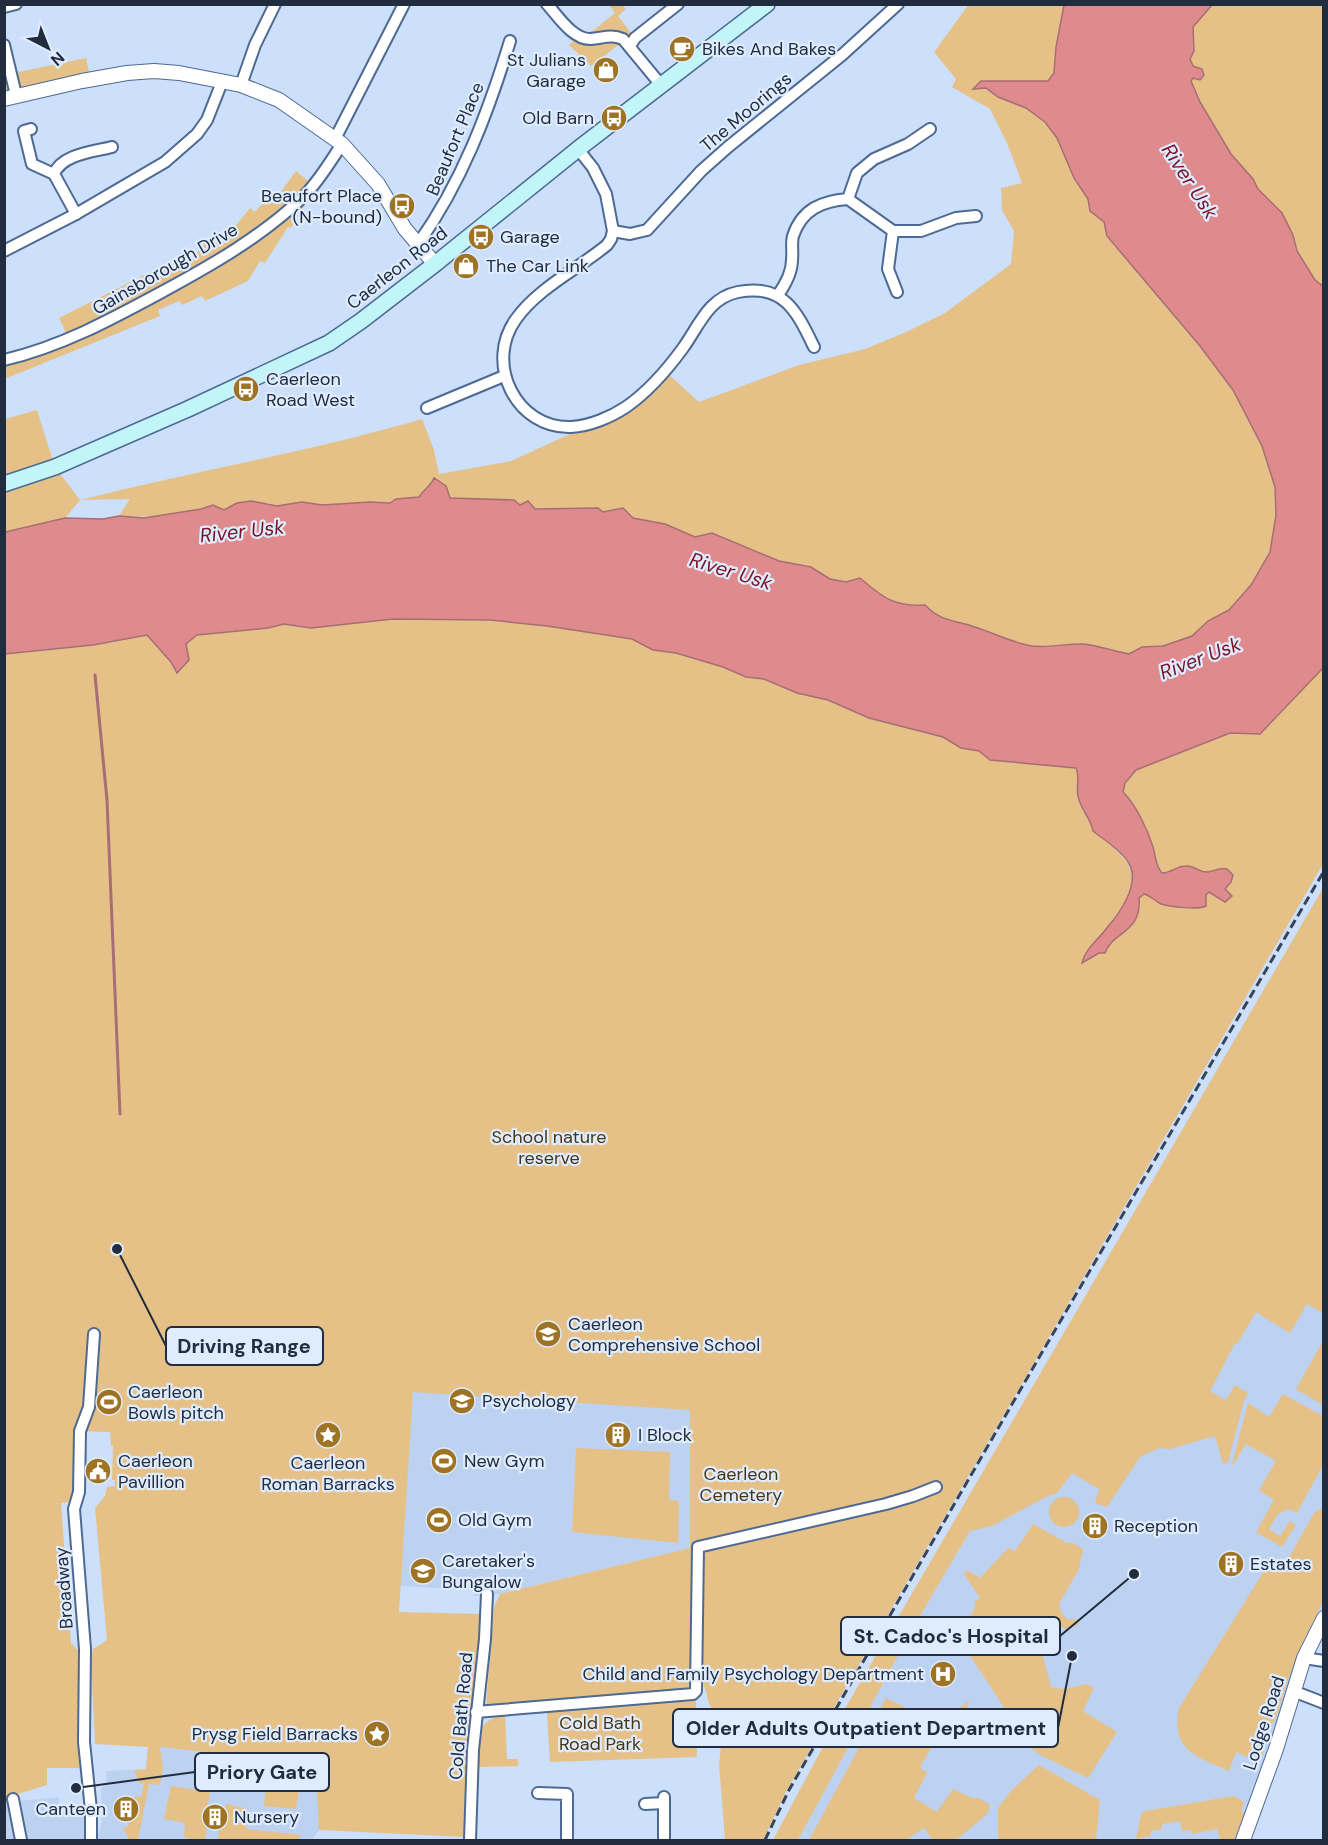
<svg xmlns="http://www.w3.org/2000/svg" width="1328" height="1845" viewBox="0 0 1328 1845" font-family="'DM Sans',sans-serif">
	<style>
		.built { fill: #bcd2f0 }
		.green { fill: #e5c188 }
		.water { fill: #df8a8c; stroke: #a66e75; stroke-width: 1.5 }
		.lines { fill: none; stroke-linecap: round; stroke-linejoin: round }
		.stream { stroke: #a66e75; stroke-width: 3 }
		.minor-casing { stroke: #4e6992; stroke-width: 14 }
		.tertiary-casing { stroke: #4e6992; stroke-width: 16 }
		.secondary-casing { stroke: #4e6992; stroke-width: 18 }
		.minor { stroke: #fff; stroke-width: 10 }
		.tertiary { stroke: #fff; stroke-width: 14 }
		.secondary { stroke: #c2f5f7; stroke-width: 15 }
		.rail { stroke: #384558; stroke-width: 3; stroke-dasharray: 9 4.5; stroke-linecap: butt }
		.labels { text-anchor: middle; stroke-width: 4.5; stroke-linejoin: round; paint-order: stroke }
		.poi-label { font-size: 18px; fill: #212d3e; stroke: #dfecff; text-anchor: start }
		.street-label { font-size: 18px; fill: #212d3e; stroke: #dfecff }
		.park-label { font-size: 18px; fill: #483515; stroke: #dfecff }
		.water-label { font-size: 20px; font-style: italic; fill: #791425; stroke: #dfecff }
		.leader { fill: none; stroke: #212d3e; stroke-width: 2 }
		.callout-dot { fill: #212d3e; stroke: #dfecff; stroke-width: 2 }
		.callout { fill: #dfecff; stroke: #212d3e; stroke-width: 2 }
		.callout-label { font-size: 20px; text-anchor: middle; font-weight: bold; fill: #212d3e }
	</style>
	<rect width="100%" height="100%" fill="#ccdffb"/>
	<!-- built -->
	<g class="built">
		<path d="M1323,1233V1618L1243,1840H798L913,1627L970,1531Z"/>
		<path d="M414,1301L690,1410V1548L500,1594L474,1596V1590L400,1586L412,1392Z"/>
		<path d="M318,1652L319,1830L312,1840H97L102,1821L101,1788L107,1785L106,1771L146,1769L148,1746Z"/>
		<path d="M19,1796L20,1801L59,1797L58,1807L91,1810L90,1840H5L4,1800Z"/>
	</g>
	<!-- green -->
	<g class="green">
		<path d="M969,4L1064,5L1056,47L1054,73L1048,81H981L974,89L986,88L998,97L1026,108L1045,122L1057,138L1074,178L1088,199L1090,211L1105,221L1107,236L1200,346L1233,390L1262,446L1275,487L1276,515L1270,552L1251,585L1229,610L1208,621L1192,636L1163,646L1142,647L1129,654C1114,651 1099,646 1084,644C1068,643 1051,648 1033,646C1012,643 994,633 975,627C955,620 941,622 925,605C894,607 882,597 860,578L846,582L830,579L811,567L779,561L712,533L695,537L665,524L633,518L623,508L603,512L598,508C577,511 529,514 514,500L450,498L435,478C430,485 424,489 419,497L396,499L390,503L370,502L322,505L302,502L277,506L268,503H237L224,510L213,505C186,514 148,519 119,516L130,499L80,500L65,518L5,532V419L37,410L55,467L80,500C194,471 309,452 422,419L434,450L439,474L511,461L594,423L626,407L665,371L699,402L799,365L865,349L904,333L945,313L1011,264L1014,231L1002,210L1001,188L1022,183L1007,143L990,109L952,87L956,79L934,52Z"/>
		<path d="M609,5H622L626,9L618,16L635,38L630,46H617L591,66L569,45L579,36L594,30L615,13Z"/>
		<path d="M1165,5H1323V329L1151,29Z"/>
		<path d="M86,58L91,80L5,99L4,75Z"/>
		<path d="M296,171L313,185L305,195V205L291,228L288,227L265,263L260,261L248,281L205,301L202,296L182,305L179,301L158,310L160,316L7,378L5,375L4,360L69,339L59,318L172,261L188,263L205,243L211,247L228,226L233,229L250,208L255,212L273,191L278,196Z"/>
		<path d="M393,619L490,620L547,626L632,639L653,650L676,653L723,667L746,677L764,679L797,693L828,700L869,718L943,737L961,748L979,750L990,760L1076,768L1079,774L1077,787L1083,811L1092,823L1093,831C1123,856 1147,868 1120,910C1113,920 1107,926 1106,938L1140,881L1096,785L1323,630V864L835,1706L787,1790L763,1840H725L719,1764L723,1729L709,1704L701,1674L690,1687L682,1692L486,1706L494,1607L500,1594L690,1548V1410L413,1392L399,1612L482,1614L465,1837L319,1830L317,1791L299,1790L296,1809L264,1806L266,1785L250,1783L253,1757L160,1747L163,1768L160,1785L149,1784L138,1840H129L123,1827H128L135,1796L141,1797L144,1784L139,1783L134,1770L146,1769L148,1747L95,1744L91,1662L93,1649L107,1640L95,1508L105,1496L107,1487L115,1486V1480H112L113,1446H111L110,1432L74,1431L76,1501L61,1503L71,1643L78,1650L80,1655L79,1768H47V1785L5,1798V654L93,645L147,635L171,662L186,644L197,635L268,628L284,624L311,628Z"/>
		<path d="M1323,888L1324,950L1321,951L1324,954L1323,1313L1307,1304L1290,1333L1256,1312L1237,1344L1235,1343L1210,1391L1226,1400L1235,1385L1248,1393L1244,1401L1228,1462L1223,1464L1215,1436L1170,1449L1159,1448L1140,1457L1107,1507L1095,1503L1099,1489L1072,1473L1057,1493L1046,1497L992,1526L970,1531L913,1628L798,1840H773L826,1741Z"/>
		<path d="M1323,1341V1405L1296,1389Z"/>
		<path d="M1283,1394L1323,1416V1465L1297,1513L1289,1509L1278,1514L1269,1529L1280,1536L1290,1521L1296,1525L1282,1547L1256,1532L1274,1500L1259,1490L1276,1461L1246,1444L1233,1465L1232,1464L1248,1403L1269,1417Z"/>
		<path d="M576,1448L670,1452L669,1500L679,1501L678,1543L572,1532Z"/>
		<circle cx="1064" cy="1512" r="15"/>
		<path d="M1320,1509L1324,1510L1323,1602L1300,1648L1282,1697L1278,1712L1264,1743L1263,1755L1252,1750L1249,1758L1236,1752L1229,1771C1197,1757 1170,1750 1179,1708L1264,1571L1283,1562L1291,1554L1314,1513Z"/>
		<path d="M1033,1524L1067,1543H1073L1083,1549L1079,1569L1059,1604L1061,1612L1067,1619L1078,1620V1625L1064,1629L1059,1624L1052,1626L1050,1634L1041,1638L1040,1645L1051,1687L1065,1689L1087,1684L1094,1688L1083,1711L1117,1732L1088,1778L1044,1757L1029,1747L1012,1726L1013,1721L965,1648L980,1638L969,1616L974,1611L975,1601L980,1598L964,1574L967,1570L980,1578L1008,1548L1015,1551Z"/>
		<path d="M886,1698L945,1727L952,1714L969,1701L967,1709L954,1732L951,1730L943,1744L936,1740L920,1767L927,1773L914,1798L937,1812L953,1789L972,1798H979L990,1805L988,1813C982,1818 958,1840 954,1840C947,1842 940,1841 933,1840L924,1828L906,1840H809Z"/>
		<path d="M696,1701L697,1757L550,1762L547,1714L549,1709Z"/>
		<path d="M505,1715L507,1759H518V1766L479,1767C479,1741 473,1720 505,1715Z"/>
		<path d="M1039,1765L1100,1800L1096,1840H998V1808L1011,1791Z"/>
		<path d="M171,1786L210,1792L207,1813H209L205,1840H194L184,1837L185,1823L164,1819Z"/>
		<path d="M1234,1796L1244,1802L1241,1811L1245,1813L1234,1840H1220L1217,1829L1192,1834L1191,1830L1182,1831L1180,1821L1162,1824V1829L1151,1831V1836L1136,1839L1141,1814L1145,1811Z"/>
		<path d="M226,1804L248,1809L246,1829L294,1834L300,1835L299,1840H218L221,1817H224Z"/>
	</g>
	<!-- water -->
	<path class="water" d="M1064,5H1212L1193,27L1194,51L1190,59L1193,66L1202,69L1204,75L1200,80L1193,78L1191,81L1200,102L1231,154L1253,179L1258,189L1282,213L1293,235L1297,251L1315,280L1323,286V668L1260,734L1230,733L1136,770L1125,783L1123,792C1136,805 1147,828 1153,847C1156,857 1155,865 1162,873C1171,873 1177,866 1185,866C1195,865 1199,873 1208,872C1216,871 1219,867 1227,869L1233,875L1231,882L1225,889L1232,896L1225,902L1209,892L1206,895V906C1198,910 1171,907 1161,904C1155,901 1151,896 1144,894L1139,898C1142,933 1113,931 1105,953H1099L1082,963C1085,949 1097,941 1106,929C1119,914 1142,883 1128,862C1122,851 1103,839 1093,831C1091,818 1080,809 1078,796C1076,786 1080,777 1076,768L990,760L979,751L961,748L943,737L869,718L828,700L797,693L764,679L746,677L723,667L676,653L653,650L632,639L547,626L490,620L393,619L311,628L284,624L268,628L197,635L186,644L189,660L177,673L171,662L147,635L93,645L5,654V532L65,518L103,519L119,516L144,518L201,509L213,505L224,510L237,503L251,501L277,506L302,502L322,505L370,502L390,503L396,499L419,497C424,489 431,486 434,478L446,486L450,498L514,500L520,505L528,501L535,509L598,508L603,512L623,508L633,518L665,524L695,537L712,533L779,561L811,567L830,579L846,582L860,578C882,597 894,607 925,605C941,622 955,620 975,627C994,633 1012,643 1033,646C1051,648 1068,643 1084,644C1099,646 1114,651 1129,654L1142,647L1163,646L1192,636L1208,621L1229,610L1251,585L1270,552L1276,515L1275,487L1262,446L1233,390L1200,346L1107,236L1104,222L1090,211L1088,199L1074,178L1057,138L1045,122L1026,108L998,97L986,88L973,89L981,81H1048L1054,73L1056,47Z"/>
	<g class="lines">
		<!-- stream -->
		<path class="stream" d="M95,675L107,800L120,1114"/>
		<defs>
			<g id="minor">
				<path d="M547,4C558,16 573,40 591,39C603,38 611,34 623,39L661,85"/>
				<path d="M4,7L16,4"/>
				<path d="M4,45L16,95"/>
				<path d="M630,46L635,38L678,4"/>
				<path d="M241,85L255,45L275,4"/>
				<path d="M31,129L24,131L32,164L54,174"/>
				<path d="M335,139L404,4"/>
				<path d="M578,149L593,168L606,194L613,231L611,239L607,245C578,269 538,288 516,319C484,363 516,429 571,427C590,426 611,417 626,407C649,391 667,370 683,348C699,326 708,298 738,292C784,283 797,312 814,347"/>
				<path d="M848,199L893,231L888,269L897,292"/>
				<path d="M76,214L54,174C62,154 93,152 112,147"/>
				<path d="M613,231L630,234L647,230L701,171L728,147L842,55L898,4"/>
				<path d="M893,231H921L956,218L976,216"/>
				<path d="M418,244C462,182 488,113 510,41"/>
				<path d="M4,251L76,214L165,162L197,134L207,120L222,82"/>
				<path d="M778,295C785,285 792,273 792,260C793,252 791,243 793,236C802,209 822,201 848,199L857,173L874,159L908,144L930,129"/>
				<path d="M4,360C60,347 110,320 160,293C210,266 263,236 304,196C319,181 330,162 342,144"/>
				<path d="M427,408L504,376"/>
				<path d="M1304,1658L1324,1661"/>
				<path d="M1293,1691L1324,1703"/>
				<path d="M476,1712L693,1694L696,1691L698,1547L886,1504L913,1496L936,1487"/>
				<path d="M538,1793L567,1794V1840"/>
				<path d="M664,1797V1840"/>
				<path d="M13,1799L21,1840"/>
				<path d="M645,1804L664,1803"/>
				<path d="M91,1840V1810L84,1742L85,1649L74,1509L79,1492L80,1431L89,1407L94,1334"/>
				<path d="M470,1840L473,1750L485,1639L487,1594"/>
			</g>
			<g id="tertiary">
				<path d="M4,99L82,81L127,73L154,71L179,73L241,85L279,100L342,144L378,184L405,229L435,264"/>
				<path d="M1243,1840L1276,1749L1304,1658L1324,1618"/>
			</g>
			<path id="secondary" d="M4,484L55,467L188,409L329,343L361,321L435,264L578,149L767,4"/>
		</defs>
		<!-- minor casing -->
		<use href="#minor" class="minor-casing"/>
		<!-- tertiary casing -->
		<use href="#tertiary" class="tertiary-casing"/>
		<!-- secondary casing -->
		<use href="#secondary" class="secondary-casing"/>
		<!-- minor -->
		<use href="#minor" class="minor"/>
		<!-- tertiary -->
		<use href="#tertiary" class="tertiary"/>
		<!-- secondary -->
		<use href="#secondary" class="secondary"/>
		<!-- rail -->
		<path class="rail" d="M765,1840L789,1790L1037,1361L1324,871"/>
	</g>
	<!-- icons -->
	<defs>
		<symbol id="cafe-disc" viewBox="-11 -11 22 22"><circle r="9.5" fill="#9f7324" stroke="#dfecff"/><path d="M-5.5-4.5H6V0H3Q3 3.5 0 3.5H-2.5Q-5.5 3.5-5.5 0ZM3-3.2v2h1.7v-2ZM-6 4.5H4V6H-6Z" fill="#fff"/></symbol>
		<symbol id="shop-disc" viewBox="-11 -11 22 22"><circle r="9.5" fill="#9f7324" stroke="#dfecff"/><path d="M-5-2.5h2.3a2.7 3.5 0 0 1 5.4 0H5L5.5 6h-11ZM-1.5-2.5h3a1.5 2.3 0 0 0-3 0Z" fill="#fff"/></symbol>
		<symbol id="bus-disc" viewBox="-11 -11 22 22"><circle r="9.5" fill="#9f7324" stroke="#dfecff"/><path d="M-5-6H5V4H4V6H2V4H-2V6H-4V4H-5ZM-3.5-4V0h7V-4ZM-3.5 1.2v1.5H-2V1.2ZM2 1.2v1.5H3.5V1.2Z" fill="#fff"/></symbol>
		<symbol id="school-disc" viewBox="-11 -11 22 22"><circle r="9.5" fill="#9f7324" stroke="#dfecff"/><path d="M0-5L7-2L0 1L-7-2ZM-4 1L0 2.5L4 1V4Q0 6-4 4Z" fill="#fff"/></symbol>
		<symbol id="stadium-disc" viewBox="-11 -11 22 22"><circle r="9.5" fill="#9f7324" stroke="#dfecff"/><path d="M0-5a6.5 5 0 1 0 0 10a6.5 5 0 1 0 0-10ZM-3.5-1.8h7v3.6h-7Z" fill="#fff"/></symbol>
		<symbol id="sight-disc" viewBox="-11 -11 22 22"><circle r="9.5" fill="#9f7324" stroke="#dfecff"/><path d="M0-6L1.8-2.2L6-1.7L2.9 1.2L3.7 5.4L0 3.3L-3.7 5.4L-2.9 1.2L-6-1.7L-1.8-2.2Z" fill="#fff"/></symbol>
		<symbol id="building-disc" viewBox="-11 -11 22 22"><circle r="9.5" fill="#9f7324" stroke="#dfecff"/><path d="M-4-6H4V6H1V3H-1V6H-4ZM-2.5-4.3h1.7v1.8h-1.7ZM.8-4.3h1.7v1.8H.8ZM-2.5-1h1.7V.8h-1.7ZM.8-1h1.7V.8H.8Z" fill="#fff"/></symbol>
		<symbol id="civic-disc" viewBox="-11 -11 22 22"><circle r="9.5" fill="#9f7324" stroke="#dfecff"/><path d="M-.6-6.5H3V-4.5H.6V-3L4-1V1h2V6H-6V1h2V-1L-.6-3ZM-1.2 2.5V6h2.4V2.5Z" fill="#fff"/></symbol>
		<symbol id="hospital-disc" viewBox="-11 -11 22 22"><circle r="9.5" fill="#9f7324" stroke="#dfecff"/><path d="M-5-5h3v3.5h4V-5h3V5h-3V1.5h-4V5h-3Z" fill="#fff"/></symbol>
	</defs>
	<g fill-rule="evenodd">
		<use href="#cafe-disc" x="667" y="34" width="30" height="30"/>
		<use href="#shop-disc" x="591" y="55" width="30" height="30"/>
		<use href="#bus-disc" x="599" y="103" width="30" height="30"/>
		<use href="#bus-disc" x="387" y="191" width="30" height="30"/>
		<use href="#bus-disc" x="466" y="222" width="30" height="30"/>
		<use href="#shop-disc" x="451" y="251" width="30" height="30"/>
		<use href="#bus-disc" x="231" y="374" width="30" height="30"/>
		<use href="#school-disc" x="533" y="1319" width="30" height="30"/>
		<use href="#school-disc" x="447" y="1386" width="30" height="30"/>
		<use href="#stadium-disc" x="94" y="1387" width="30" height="30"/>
		<use href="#sight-disc" x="313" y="1420" width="30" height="30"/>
		<use href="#building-disc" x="603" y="1420" width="30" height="30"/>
		<use href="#stadium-disc" x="429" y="1446" width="30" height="30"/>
		<use href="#civic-disc" x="83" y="1456" width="30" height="30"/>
		<use href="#stadium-disc" x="424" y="1505" width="30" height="30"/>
		<use href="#building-disc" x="1080" y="1511" width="30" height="30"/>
		<use href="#building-disc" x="1216" y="1549" width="30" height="30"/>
		<use href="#school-disc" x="408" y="1556" width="30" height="30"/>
		<use href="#hospital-disc" x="928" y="1659" width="30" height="30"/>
		<use href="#sight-disc" x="362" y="1719" width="30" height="30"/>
		<use href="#building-disc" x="111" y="1794" width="30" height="30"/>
		<use href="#building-disc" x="200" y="1802" width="30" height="30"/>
	</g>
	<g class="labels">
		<!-- poi labels -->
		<g class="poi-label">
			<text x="702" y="55">Bikes And Bakes</text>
			<text x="586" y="66" text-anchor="end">St Julians<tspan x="586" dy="21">Garage</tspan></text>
			<text x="594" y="124" text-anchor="end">Old Barn</text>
			<text x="382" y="202" text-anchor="end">Beaufort Place<tspan x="382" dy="21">(N-bound)</tspan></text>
			<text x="500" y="243">Garage</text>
			<text x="486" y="272">The Car Link</text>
			<text x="266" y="385">Caerleon<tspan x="266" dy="21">Road West</tspan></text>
			<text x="568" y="1330">Caerleon<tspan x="568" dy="21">Comprehensive School</tspan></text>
			<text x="128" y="1398">Caerleon<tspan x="128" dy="21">Bowls pitch</tspan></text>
			<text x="482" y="1407">Psychology</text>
			<text x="638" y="1441">I Block</text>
			<text x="118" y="1467">Caerleon<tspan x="118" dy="21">Pavillion</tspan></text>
			<text x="464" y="1467">New Gym</text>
			<text x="328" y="1469" text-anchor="middle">Caerleon<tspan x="328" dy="21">Roman Barracks</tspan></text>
			<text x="458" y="1526">Old Gym</text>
			<text x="1114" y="1532">Reception</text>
			<text x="442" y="1567">Caretaker's<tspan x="442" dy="21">Bungalow</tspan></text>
			<text x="1250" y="1570">Estates</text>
			<text x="924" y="1680" text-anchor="end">Child and Family Psychology Department</text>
			<text x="358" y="1740" text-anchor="end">Prysg Field Barracks</text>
			<text x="106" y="1815" text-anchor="end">Canteen</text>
			<text x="234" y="1823">Nursery</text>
		</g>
		<!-- street labels -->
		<g class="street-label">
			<text transform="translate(746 112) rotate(-40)" y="6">The Moorings</text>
			<text transform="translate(455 139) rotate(-67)" y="6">Beaufort Place</text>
			<text transform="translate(397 268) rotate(-38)" y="6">Caerleon Road</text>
			<text transform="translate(165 269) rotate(-30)" y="6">Gainsborough Drive</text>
			<text transform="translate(64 1588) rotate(-94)" y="6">Broadway</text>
			<text transform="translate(461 1716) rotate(-85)" y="6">Cold Bath Road</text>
			<text transform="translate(1264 1723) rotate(-72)" y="6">Lodge Road</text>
		</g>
		<!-- park labels -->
		<g class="park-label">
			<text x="549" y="1143">School nature<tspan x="549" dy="21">reserve</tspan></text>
			<text x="741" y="1480">Caerleon<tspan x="741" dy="21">Cemetery</tspan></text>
			<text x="600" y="1729">Cold Bath<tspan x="600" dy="21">Road Park</tspan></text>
		</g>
		<!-- water labels -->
		<g class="water-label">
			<text transform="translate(1190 181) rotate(57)" y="7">River Usk</text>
			<text transform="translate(242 531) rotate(-6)" y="7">River Usk</text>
			<text transform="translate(731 571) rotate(17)" y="7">River Usk</text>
			<text transform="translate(1200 658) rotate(-21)" y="7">River Usk</text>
		</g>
	</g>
	<!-- callouts -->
	<path class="leader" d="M117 1249L166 1346M1134 1574L1060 1636M1072 1656L1058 1728M76 1788L195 1772"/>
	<g class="callout-dot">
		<circle cx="117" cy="1249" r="6"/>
		<circle cx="1134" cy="1574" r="6"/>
		<circle cx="1072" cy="1656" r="6"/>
		<circle cx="76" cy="1788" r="6"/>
	</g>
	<g class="callout">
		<rect x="166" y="1327" width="157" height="38" rx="6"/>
		<rect x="841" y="1617" width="219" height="38" rx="6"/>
		<rect x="673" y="1709" width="385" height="38" rx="6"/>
		<rect x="195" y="1753" width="134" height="38" rx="6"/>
	</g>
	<g class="callout-label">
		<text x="244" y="1353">Driving Range</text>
		<text x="951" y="1643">St. Cadoc's Hospital</text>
		<text x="866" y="1735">Older Adults Outpatient Department</text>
		<text x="262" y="1779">Priory Gate</text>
	</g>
	<!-- border -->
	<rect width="1328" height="1845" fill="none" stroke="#212d3e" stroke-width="12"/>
	<!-- north arrow -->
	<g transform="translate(48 48) rotate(138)" stroke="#dfecff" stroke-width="4.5" paint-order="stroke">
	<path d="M0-4.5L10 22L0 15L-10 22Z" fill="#212d3e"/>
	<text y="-9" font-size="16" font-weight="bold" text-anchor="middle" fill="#212d3e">N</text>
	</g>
</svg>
